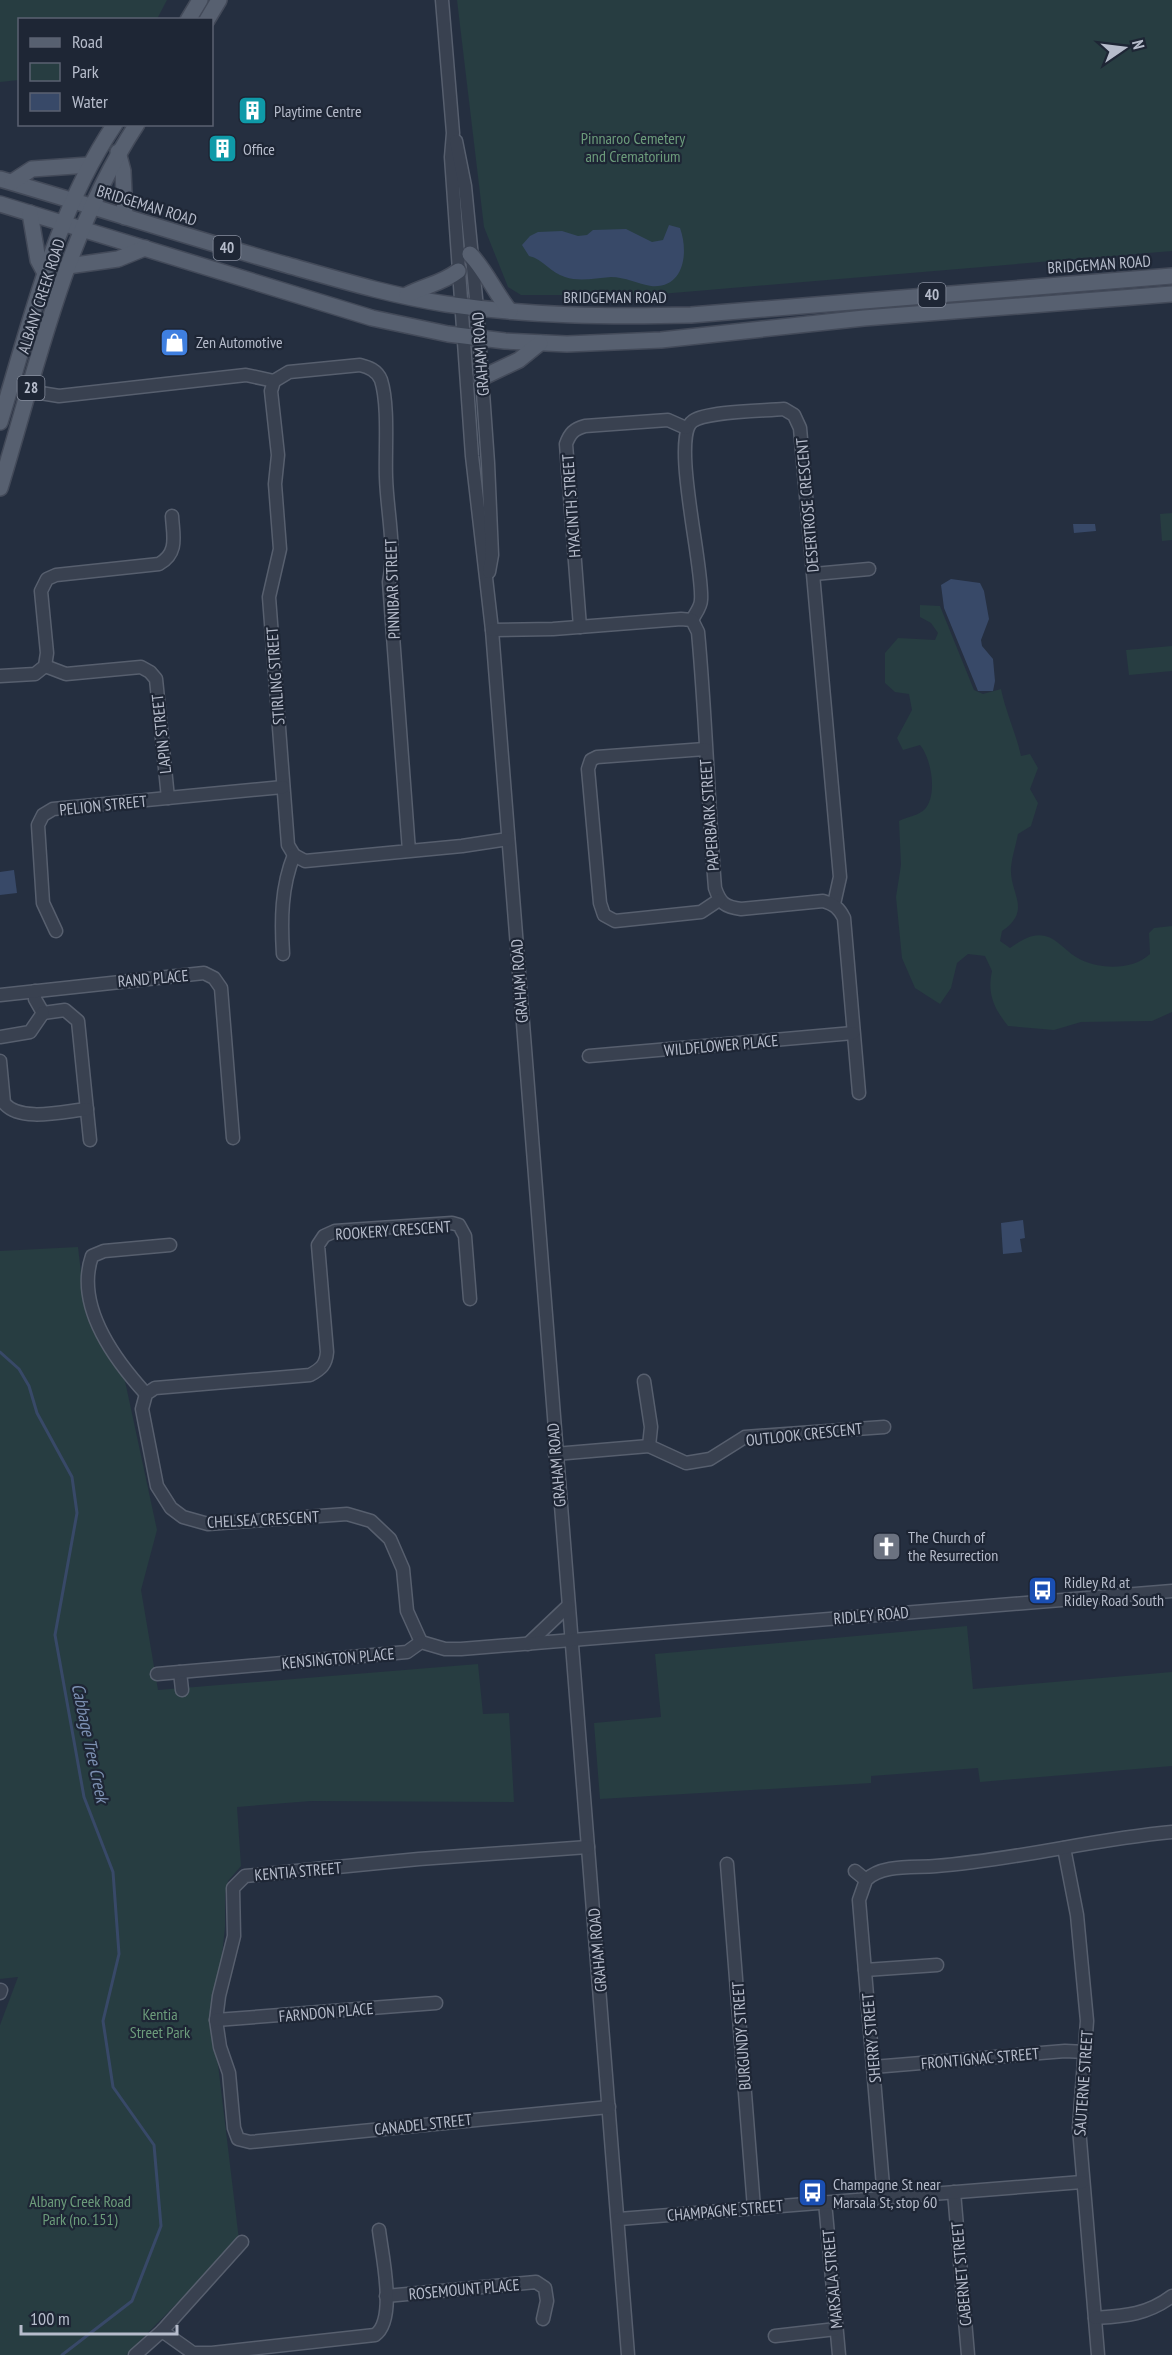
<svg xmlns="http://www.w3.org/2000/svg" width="1172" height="2355" viewBox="0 0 1172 2355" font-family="'PT Sans Narrow',sans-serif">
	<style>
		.green { fill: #273d41 }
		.water { fill: #384968 }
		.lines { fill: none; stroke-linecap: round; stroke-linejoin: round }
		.stream { stroke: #384968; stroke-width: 3 }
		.minor-casing { stroke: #575f6e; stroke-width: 15 }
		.major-casing { stroke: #434a59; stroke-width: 18 }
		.minor { stroke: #394150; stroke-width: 12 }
		.major { stroke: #576070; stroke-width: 15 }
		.labels { text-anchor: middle; stroke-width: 4.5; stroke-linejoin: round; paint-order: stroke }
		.shield { fill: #1e2635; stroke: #888f9e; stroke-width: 1.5 }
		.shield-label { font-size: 15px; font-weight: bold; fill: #b6bccb }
		.poi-label { font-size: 16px; fill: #b6bccb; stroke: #1e2635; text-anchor: start }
		.park-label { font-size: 16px; fill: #6c9c7b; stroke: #1e2635 }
		.street-label { font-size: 16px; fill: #b6bccb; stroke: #1e2635 }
		.water-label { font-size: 18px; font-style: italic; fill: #7c90b2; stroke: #1e2635 }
	</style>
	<rect width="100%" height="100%" fill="#252f40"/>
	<!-- green -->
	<g class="green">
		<path d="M0,0H167L157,19L20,20L19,80L0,82Z"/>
		<path d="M457,0H1172V251L649,295H521L508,287L484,227Z"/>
		<path d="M1172,513V540L1162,541L1160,514Z"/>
		<path d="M920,605L940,606L974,690L983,694L1001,689C1006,713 1016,733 1021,756L1030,754L1038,768L1030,789L1038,803L1031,826L1018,834C1016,845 1012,856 1011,867C1009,893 1033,910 1002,931L1000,941L1010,948C1021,941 1031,933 1045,936C1056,938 1066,951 1076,957C1097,970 1132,971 1150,954L1149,933L1154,928L1172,926V1012L1152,1021L1081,1022L1054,1030L1008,1026C994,1008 987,994 992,971L985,956L968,954L957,963L951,988L940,1004L915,988L902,958L896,897L901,865L899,821C907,817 920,815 925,809C938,794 931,758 920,745L903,750L897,738L912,710L909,694L895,692L885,683V653L898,638L935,640L938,633L931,623L920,617Z"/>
		<path d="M1172,646V671L1129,675L1126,650Z"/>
		<path d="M78,1247L86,1315L125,1381L157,1530L141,1590L158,1690L478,1664L483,1714L509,1713L514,1802L311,1801L237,1807L241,1866L228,1881L225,1894V1927L214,2031L239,2240L126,2355H0V2025L18,1977L0,1979V1251Z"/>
		<path d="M967,1626L973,1689L1172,1672V1766L980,1782L978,1768L871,1776V1783L600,1799L594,1723L661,1717L655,1654Z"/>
	</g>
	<!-- water -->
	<g class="water">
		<path d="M669,225L680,228C689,253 684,289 651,286C638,284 625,277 611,277C595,278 580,282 565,277C551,273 543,259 529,256L522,245L530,236L538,232L562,231L578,236L587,235L593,230L626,229L652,242L663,240Z"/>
		<path d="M1073,524H1095L1096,531L1074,533Z"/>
		<path d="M951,579L980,583L984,591L989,619L981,640L982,646L993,659L995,681L993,691H978L944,608L941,585Z"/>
		<path d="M14,870L17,893L0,895V872Z"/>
		<path d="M1023,1220L1025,1238L1020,1239L1022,1252L1003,1254L1001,1223Z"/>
	</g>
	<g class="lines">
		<!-- stream -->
		<path class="stream" d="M0,1352L19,1369L29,1386L37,1413L72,1477L77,1513L55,1635L84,1797L113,1872L119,1954L103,2021L113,2087L154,2145L161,2226L132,2301L62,2355"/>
		<defs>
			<g id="minor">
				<path d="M442,0L453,133L451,157L472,456L492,630L628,2355"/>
				<path d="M456,141L465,186L477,308L488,463L492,555L489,572"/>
				<path d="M10,388L59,396L246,375L274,381"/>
				<path d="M814,574L869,569"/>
				<path d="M692,620C695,614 701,607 701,600C704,568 670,436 693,421C708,411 763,411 784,409L794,415L800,428L840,877L834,904"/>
				<path d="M580,627L566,444C570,433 574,429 585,426L668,420L686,428"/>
				<path d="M492,630L553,629L681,619L692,620L698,632C706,717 708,802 715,888C720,903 725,907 741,909L823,901C834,904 839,908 844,918L859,1093"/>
				<path d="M45,666L66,674L141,667L150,672L156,679L168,798"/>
				<path d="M0,676L35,674L45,666L47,653L41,591L47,579L56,575L159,564C179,553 173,535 172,516"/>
				<path d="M705,749L597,757L591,760L588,769L600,903L604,915L615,921L701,912L719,900"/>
				<path d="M409,851L389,582C396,547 387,512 386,477C385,451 389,405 381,380C377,370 368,367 360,365L289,372L274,381L271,391L278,455L275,484L280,549L269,597L288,845L294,855L305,861L462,846L508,839"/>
				<path d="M56,931L43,903L38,825L43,815L53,809L283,787"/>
				<path d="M283,954C281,920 281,887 294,855"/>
				<path d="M35,991V999L43,1013"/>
				<path d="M0,995L204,973L214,978L221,988L233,1138"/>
				<path d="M43,1013L65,1010L78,1021L90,1140"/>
				<path d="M0,1037L30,1032L43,1013"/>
				<path d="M589,1056L853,1033"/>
				<path d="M0,1061L4,1103C20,1123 65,1111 87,1109"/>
				<path d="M644,1381L651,1427L649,1446"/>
				<path d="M146,1394C114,1359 75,1305 92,1256L104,1251L170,1245"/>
				<path d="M555,1454L649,1446L686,1463L710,1459L745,1437L884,1427"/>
				<path d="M421,1642L407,1611L403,1569L390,1539L371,1521L347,1514L208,1524L183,1517L171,1508L157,1486L142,1409L146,1394L155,1388L310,1375C321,1369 326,1365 327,1352L318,1245L324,1236L335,1231L452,1223L459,1225L465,1236L470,1299"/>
				<path d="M528,1644L568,1606"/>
				<path d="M180,1672L182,1690"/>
				<path d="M157,1674L407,1652L421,1642L445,1649H461L1172,1591"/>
				<path d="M588,1847L419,1859L245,1876L233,1888L234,1936L219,1996L216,2020L220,2047L229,2073L234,2128L238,2139L250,2142L609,2107"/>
				<path d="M1064,1848L1077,1915L1087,2021L1079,2128L1098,2355"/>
				<path d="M727,1864L754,2208"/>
				<path d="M855,1871L866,1880"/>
				<path d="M865,1970L937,1965"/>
				<path d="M0,1993L1,1990"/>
				<path d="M216,2020L436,2003"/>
				<path d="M873,2067L1065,2051L1086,2052"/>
				<path d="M954,2192L968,2355"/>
				<path d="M884,2198L859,1900L866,1880C882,1864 914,1868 936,1866C1016,1860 1093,1839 1172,1832"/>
				<path d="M825,2202L839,2355"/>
				<path d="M619,2219L1082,2182"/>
				<path d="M386,2296L536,2282L545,2288L547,2301L543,2319"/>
				<path d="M1095,2318C1124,2316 1147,2315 1172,2296"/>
				<path d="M162,2331L193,2353H212L375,2335C397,2320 382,2255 379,2230"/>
				<path d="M775,2336L836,2329"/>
				<path d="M135,2355L162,2331L242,2242"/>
			</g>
			<g id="major">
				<path d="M188,20L200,0"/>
				<path d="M207,20L219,0"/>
				<path d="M118,152L123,171L125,217"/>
				<path d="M0,179C96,207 191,238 287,265C340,280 393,296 446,304C528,316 609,317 691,315L1172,276"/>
				<path d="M12,182L32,169L89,165"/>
				<path d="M0,204L372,318L448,334L505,341L567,344L661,340L864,318L1172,294"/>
				<path d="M30,213L38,260L46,275"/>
				<path d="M470,254C487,272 495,293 510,311"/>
				<path d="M68,266L118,259L145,248"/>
				<path d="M407,295C424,286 443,283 458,271"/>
				<path d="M481,378L519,360L540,343"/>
				<path d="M0,422C31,321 55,213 115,124"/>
				<path d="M0,488C38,364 65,234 137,124"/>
			</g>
		</defs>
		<!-- minor casing -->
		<use href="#minor" class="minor-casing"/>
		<!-- major casing -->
		<use href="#major" class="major-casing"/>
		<!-- minor -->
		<use href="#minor" class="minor"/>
		<!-- major -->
		<use href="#major" class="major"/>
	</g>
	<!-- icons -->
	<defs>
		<symbol id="building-square" viewBox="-11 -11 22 22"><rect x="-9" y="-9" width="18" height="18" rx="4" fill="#0f9aa8" stroke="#1e2635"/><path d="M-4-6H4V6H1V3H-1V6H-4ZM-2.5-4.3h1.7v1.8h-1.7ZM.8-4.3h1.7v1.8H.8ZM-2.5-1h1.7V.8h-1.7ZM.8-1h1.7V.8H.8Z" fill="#fff"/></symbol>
		<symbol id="shop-square" viewBox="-11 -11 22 22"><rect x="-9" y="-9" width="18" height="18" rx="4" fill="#3f7fe0" stroke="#1e2635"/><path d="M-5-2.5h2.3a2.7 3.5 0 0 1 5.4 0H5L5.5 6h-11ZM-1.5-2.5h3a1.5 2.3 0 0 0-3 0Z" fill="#fff"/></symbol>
		<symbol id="church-square" viewBox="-11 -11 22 22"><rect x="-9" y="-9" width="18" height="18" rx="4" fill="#6b7280" stroke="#1e2635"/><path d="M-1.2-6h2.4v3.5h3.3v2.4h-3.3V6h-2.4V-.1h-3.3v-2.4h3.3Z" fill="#fff"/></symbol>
		<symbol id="bus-square" viewBox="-11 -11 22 22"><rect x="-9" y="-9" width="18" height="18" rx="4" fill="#1a4fb4" stroke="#1e2635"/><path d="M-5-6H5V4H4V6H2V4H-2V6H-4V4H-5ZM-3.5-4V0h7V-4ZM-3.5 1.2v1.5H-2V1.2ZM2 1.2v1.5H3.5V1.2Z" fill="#fff"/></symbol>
	</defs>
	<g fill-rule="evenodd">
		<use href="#building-square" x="236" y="94" width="33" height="33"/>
		<use href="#building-square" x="206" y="132" width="33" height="33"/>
		<use href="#shop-square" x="158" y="326" width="33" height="33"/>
		<use href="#church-square" x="870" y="1530" width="33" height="33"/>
		<use href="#bus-square" x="1026" y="1574" width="33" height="33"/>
		<use href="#bus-square" x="796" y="2176" width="33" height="33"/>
	</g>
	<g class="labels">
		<!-- shield labels -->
		<g class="shield">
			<rect x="213.5" y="236" width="27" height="24" rx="4.5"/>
			<rect x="918.5" y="283" width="27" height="24" rx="4.5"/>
			<rect x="17.5" y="376" width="27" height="24" rx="4.5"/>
		</g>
		<g class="shield-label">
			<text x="227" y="253">40</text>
			<text x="932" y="300">40</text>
			<text x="31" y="393">28</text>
		</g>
		<!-- poi labels -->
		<g class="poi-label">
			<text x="274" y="117">Playtime Centre</text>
			<text x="243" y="155">Office</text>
			<text x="196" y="348">Zen Automotive</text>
			<text x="908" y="1543">The Church of<tspan x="908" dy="18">the Resurrection</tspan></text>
			<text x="1064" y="1588">Ridley Rd at<tspan x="1064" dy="18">Ridley Road South</tspan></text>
			<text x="833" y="2190">Champagne St near<tspan x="833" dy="18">Marsala St, stop 60</tspan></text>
		</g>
		<!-- park labels -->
		<g class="park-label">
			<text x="633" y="144">Pinnaroo Cemetery<tspan x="633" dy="18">and Crematorium</tspan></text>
			<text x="160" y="2020">Kentia<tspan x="160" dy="18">Street Park</tspan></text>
			<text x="80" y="2207">Albany Creek Road<tspan x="80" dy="18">Park (no. 151)</tspan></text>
		</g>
		<!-- street labels -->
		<g class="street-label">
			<text transform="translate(147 205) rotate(17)" y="6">BRIDGEMAN ROAD</text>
			<text transform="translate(1099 264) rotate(-4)" y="6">BRIDGEMAN ROAD</text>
			<text transform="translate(41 296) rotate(-72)" y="6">ALBANY CREEK ROAD</text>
			<text x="615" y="303">BRIDGEMAN ROAD</text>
			<text transform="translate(480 354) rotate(-94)" y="6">GRAHAM ROAD</text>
			<text transform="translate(807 505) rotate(-95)" y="6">DESERTROSE CRESCENT</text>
			<text transform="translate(571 506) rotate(-94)" y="6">HYACINTH STREET</text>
			<text transform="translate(392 589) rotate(-92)" y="6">PINNIBAR STREET</text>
			<text transform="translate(275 676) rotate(-94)" y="6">STIRLING STREET</text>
			<text transform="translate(161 734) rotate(-96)" y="6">LAPIN STREET</text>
			<text transform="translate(103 805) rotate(-6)" y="6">PELION STREET</text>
			<text transform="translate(709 815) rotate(-94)" y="6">PAPERBARK STREET</text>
			<text transform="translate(153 978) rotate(-5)" y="6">RAND PLACE</text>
			<text transform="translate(519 981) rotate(-94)" y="6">GRAHAM ROAD</text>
			<text transform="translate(721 1045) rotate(-5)" y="6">WILDFLOWER PLACE</text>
			<text transform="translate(393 1230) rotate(-4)" y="6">ROOKERY CRESCENT</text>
			<text transform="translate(804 1434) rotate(-6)" y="6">OUTLOOK CRESCENT</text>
			<text transform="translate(556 1465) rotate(-95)" y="6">GRAHAM ROAD</text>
			<text transform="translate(263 1519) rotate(-3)" y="6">CHELSEA CRESCENT</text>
			<text transform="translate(871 1615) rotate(-5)" y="6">RIDLEY ROAD</text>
			<text transform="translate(338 1658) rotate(-5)" y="6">KENSINGTON PLACE</text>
			<text transform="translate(298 1871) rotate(-5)" y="6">KENTIA STREET</text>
			<text transform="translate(597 1950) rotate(-95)" y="6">GRAHAM ROAD</text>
			<text transform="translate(326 2012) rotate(-5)" y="6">FARNDON PLACE</text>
			<text transform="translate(741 2036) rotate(-94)" y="6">BURGUNDY STREET</text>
			<text transform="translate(871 2038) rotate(-95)" y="6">SHERRY STREET</text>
			<text transform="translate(980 2058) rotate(-5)" y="6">FRONTIGNAC STREET</text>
			<text transform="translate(1083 2083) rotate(-86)" y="6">SAUTERNE STREET</text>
			<text transform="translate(423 2124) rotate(-6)" y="6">CANADEL STREET</text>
			<text transform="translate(725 2210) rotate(-5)" y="6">CHAMPAGNE STREET</text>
			<text transform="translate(961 2274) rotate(-95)" y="6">CABERNET STREET</text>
			<text transform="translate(832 2279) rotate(-95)" y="6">MARSALA STREET</text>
			<text transform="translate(464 2289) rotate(-5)" y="6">ROSEMOUNT PLACE</text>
		</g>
		<!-- water labels -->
		<g class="water-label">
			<text transform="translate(90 1743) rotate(78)" y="6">Cabbage Tree Creek</text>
		</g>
	</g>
	<!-- legend -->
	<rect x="18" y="18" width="195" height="108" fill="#1e2635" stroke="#5b6271" stroke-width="1.5"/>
	<rect x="30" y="38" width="30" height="9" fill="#576070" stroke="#5b6271" stroke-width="1.5"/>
	<text x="72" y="48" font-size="18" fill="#b6bccb">Road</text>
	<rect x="30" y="63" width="30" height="18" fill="#273d41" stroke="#5b6271" stroke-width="1.5"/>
	<text x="72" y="78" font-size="18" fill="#b6bccb">Park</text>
	<rect x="30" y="93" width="30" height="18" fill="#384968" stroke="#5b6271" stroke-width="1.5"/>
	<text x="72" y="108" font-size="18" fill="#b6bccb">Water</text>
	<!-- north arrow -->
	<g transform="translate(1124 48) rotate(76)" stroke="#1e2635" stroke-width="4.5" paint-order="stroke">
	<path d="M0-4.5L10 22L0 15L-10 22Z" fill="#b6bccb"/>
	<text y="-9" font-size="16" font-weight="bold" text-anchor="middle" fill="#b6bccb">N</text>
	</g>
	<!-- scale -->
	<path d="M21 2325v9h156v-9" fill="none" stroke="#b6bccb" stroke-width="3"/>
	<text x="30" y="2325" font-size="18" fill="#b6bccb" stroke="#1e2635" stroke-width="4.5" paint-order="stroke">100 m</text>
</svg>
